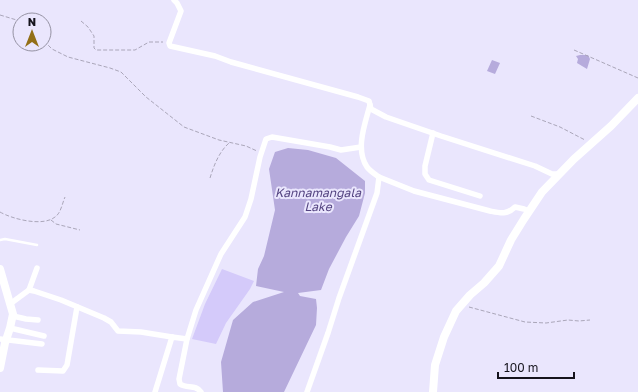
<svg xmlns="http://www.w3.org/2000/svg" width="638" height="392" viewBox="0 0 638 392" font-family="'Golos Text',sans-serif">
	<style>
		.green { fill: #d4cafa }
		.water { fill: #b6abdc }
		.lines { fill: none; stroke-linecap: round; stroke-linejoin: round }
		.path { stroke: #aaa6b9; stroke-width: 1; stroke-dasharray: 4 2; stroke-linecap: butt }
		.lane { stroke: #fff; stroke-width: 2.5 }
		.street { stroke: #fff; stroke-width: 5.5 }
		.secondary { stroke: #fff; stroke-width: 8 }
		.labels { text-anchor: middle; stroke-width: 4; stroke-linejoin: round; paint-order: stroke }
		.water-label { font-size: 12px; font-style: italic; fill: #544481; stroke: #eae6fd }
	</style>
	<rect width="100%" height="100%" fill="#eae6fd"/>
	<!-- green -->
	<path class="green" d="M222,269L254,281L250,289L226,323L216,344L192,339L205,304Z"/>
	<!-- water -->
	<g class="water">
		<path d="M580,55H588L590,59L587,69L577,63L578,59L576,56Z"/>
		<path d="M492,60L500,63L495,74L487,71Z"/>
		<path d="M288,148L308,150L336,158L365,181V193L359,216L346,237L329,269L321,290L298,293L300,296L316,299L317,308L316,325L284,392H223L221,362L233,320L253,302L284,292L256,286L258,269L264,256L275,210L269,169L275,152Z"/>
	</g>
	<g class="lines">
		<!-- path -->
		<g class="path">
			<path d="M0,15L20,21"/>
			<path d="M81,21L88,27L94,36V48L96,50H135L149,42H163"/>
			<path d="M44,41L52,49L68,57L110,68L121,72L146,97L184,127L219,140L246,146L257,151"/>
			<path d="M574,50L638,78"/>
			<path d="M531,116L560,127L585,140"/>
			<path d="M210,178C214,165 219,152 229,143"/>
			<path d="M0,212C12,219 43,227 55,217C61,213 62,204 65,197"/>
			<path d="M51,220L56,224L80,230"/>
			<path d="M469,307L525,322L546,323L568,320L579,321L590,320"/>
		</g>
		<!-- lane -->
		<path class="lane" d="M0,240L5,239L37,245"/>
		<!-- street -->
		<g class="street">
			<path d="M174,0L177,3L181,11L169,43L170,46L215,56L231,62L358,97L369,101L371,109L386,117L441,136L535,166L552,174H558"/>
			<path d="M433,133L425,166V174L429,180L480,196"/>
			<path d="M379,177L414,191L490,211C500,213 507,215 515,207L524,209L529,211"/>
			<path d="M29,290L37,268"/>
			<path d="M10,304L29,290L34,291L61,300L104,318L111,322L118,331L141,332L172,337"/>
			<path d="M13,316L26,319L38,320"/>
			<path d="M10,328L44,336"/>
			<path d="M0,339L42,344"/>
			<path d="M187,339L179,379L180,384C187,389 196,384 201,392"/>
			<path d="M38,370L63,371L67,365L77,307"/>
			<path d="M155,392L172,337L187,339L196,310L221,254L245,217L251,199L260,157L266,139L272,137L330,147L341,150L361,147"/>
			<path d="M307,392L328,333L339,298L377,193L379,177C375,174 370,171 367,167C355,149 365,124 370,105"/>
		</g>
		<!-- secondary -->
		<g class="secondary">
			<path d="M0,269L13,314L10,328L5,343L0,368"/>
			<path d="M433,392L435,365L444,337L456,311L470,295L484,283L499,266L511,240L524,219L542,192L574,159L611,126L638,98"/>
		</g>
	</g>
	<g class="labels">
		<!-- water labels -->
		<g class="water-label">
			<text x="318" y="197">Kannamangala<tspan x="318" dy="14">Lake</tspan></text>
		</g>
	</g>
	<!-- north arrow -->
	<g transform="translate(32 32)"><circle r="19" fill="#eae6fd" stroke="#9592a3"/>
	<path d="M0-3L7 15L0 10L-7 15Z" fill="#936f17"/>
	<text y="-6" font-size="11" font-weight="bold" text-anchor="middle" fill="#15131c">N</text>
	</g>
	<!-- scale -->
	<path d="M498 372v6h76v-6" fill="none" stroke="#15131c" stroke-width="2"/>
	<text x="504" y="372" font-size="12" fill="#15131c" stroke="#eae6fd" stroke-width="3" paint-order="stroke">100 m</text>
</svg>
